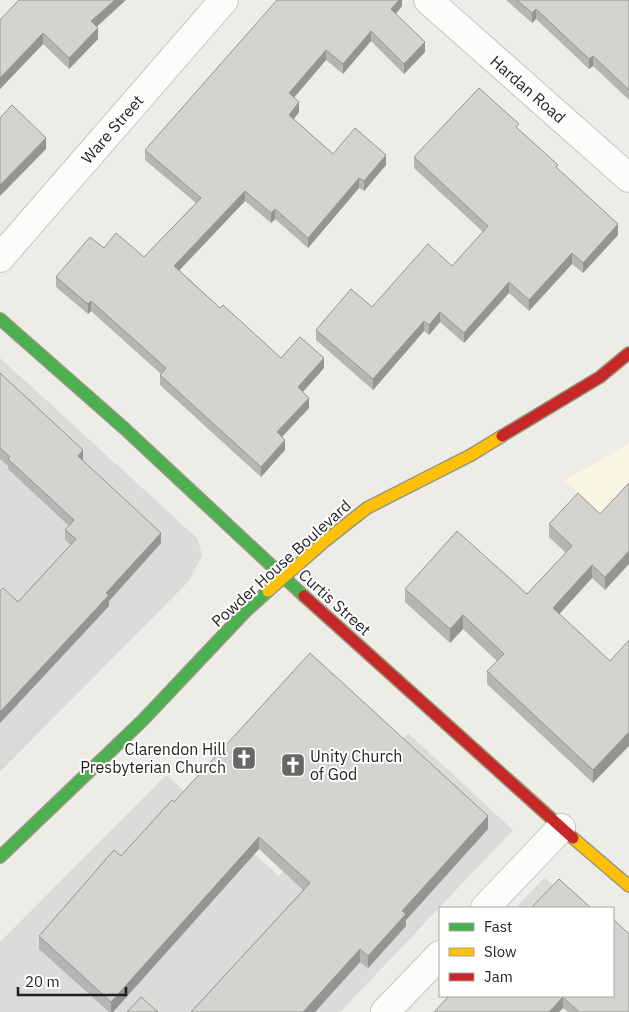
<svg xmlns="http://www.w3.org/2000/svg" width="629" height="1012" viewBox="0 0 629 1012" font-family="'IBM Plex Sans',sans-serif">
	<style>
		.residential { fill: #dcdbd9 }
		.education { fill: #f6f6e2 }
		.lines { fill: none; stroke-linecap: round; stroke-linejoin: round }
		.street-casing { stroke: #c6c6c3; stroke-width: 30 }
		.fast-casing { stroke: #95987e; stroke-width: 14 }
		.slow-casing { stroke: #95987e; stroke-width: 14 }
		.jam-casing { stroke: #95987e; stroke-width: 14 }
		.street { stroke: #fcfcfb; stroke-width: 28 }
		.fast { stroke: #4caf50; stroke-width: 11 }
		.slow { stroke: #ffc107; stroke-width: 11 }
		.jam { stroke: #c62828; stroke-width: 11 }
		.wall { fill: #b7b5b3 }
		.shaded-wall { fill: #959492 }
		.building { fill: #d5d3d0; stroke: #959492 }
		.labels { text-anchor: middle; stroke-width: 4; stroke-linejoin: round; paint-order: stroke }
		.street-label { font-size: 16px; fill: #1f1f1f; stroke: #fff }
		.poi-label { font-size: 16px; fill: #1f1f1f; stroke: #fff; text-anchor: end }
	</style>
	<rect width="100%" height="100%" fill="#edece7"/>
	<!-- residential -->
	<g class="residential">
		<path d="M0,358L198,539L202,556L188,582L0,772Z"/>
		<path d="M408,733L513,830L340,1012H0V942L166,775L279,876Z"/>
		<path d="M544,878L585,908H515Z"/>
	</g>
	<!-- education -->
	<path class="education" d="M629,442V539L564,480L610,455Z"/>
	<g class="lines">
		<defs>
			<g id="street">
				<path d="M428,0L629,178"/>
				<path d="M0,258L224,0"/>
				<path d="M485,908L561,828"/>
				<path d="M385,1012L440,955"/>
			</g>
			<g id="fast">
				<path d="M0,319L125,429L304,596"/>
				<path d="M0,857L143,720L246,611L268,591"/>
			</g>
			<g id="slow">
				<path d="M268,591L325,541L367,508L471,455L502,436"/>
				<path d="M573,838L629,886"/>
			</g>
			<g id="jam">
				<path d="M502,436L600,377L629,353"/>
				<path d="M304,596L573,838"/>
			</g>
		</defs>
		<!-- street casing -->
		<use href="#street" class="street-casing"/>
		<!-- fast casing -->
		<use href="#fast" class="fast-casing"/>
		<!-- slow casing -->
		<use href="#slow" class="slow-casing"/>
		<!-- jam casing -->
		<use href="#jam" class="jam-casing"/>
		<!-- street -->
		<use href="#street" class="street"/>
		<!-- fast -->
		<use href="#fast" class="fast"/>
		<!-- slow -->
		<use href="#slow" class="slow"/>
		<!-- jam -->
		<use href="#jam" class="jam"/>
	</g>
	<!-- wall -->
	<g class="wall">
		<path d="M402,0V6L396,14L425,52L404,74L371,41L343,74L326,60L294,98L299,112L294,119L333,154L386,165L364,191L359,188L308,248L275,219L271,223L245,201L179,270L220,308L281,358L324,368L303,392L309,408L282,437L285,450L261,477L160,385V375L161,374L91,311L88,314L56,287V277L104,248L144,257L196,203L145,160V150Z"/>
		<path d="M506,0H629V100L593,66L589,69L536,19L532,23Z"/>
		<path d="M0,20L97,27L98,39L69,69L43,44L0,89Z"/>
		<path d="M519,130L558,169L618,235L583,273L572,264L529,311L509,293L464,343L440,322L429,335L424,331L373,390L316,340V330L372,307L452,266L483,232L414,168V157Z"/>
		<path d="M0,373L161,543L109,601V606L0,723V591L18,602L71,545L65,540V530L69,526L8,469V466L0,459Z"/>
		<path d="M629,483L605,590L592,578L559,614L610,661L593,783L487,684V671L497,661L463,629L450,643L405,602V589L527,594L566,553L549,537V524L600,514Z"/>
		<path d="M174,802L488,829L406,920V926L368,968L360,962L315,1012H191L303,890L259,849L113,1012H109L39,949V936L121,856Z"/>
		<path d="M629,934V1012H568L563,1008L559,1012H434Z"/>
	</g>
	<!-- shaded-wall -->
	<g class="shaded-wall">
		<path d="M115,0H126L91,32V21Z"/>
		<path d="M399,0H402V6L391,19V9Z"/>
		<path d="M536,9V19L532,23V13Z"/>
		<path d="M98,28V39L69,69V58Z"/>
		<path d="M371,31V41L343,74V64Z"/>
		<path d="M43,33V44L0,89V78Z"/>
		<path d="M425,42V52L404,74V64Z"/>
		<path d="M326,50V60L289,103V93Z"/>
		<path d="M593,56V66L589,69V59Z"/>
		<path d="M299,102V112L289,125V115Z"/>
		<path d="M46,138V149L0,196V185Z"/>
		<path d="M386,155V165L364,191V181Z"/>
		<path d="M359,178V188L308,248V238Z"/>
		<path d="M245,191V201L174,276V266Z"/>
		<path d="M275,209V219L271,223V213Z"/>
		<path d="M618,224V235L583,273V263Z"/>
		<path d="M572,253V264L529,311V300Z"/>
		<path d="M509,282V293L464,343V333Z"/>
		<path d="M91,301V311L88,314V304Z"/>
		<path d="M440,312V322L429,335V325Z"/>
		<path d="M424,321V331L373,390V379Z"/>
		<path d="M324,358V368L298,397V387Z"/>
		<path d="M309,398V408L277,442V432Z"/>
		<path d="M285,440V450L261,477V467Z"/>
		<path d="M83,450V461L78,467V456Z"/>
		<path d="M161,533V543L109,601V606L0,723V712L106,593Z"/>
		<path d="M629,551V564L605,590V577Z"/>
		<path d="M592,565V578L553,621V608Z"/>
		<path d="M463,615V629L450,643V629Z"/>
		<path d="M629,732V746L593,783V770Z"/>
		<path d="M488,816V829L406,920V926L368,968V956L402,911Z"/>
		<path d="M259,837V849L113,1012H111V1002Z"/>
		<path d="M360,949V962L315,1012H303Z"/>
		<path d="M563,997V1008L559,1012H549Z"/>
	</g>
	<!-- building -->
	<g class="building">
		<path d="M19,0H115L91,21L98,28L69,58L43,33L0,78V20Z"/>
		<path d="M277,0H399L391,9L425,42L404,64L371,31L343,64L326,50L289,93L299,102L289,115L333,154L355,128L386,155L364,181L359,178L308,238L275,209L271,213L245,191L174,266L220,308L223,305L281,358L300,337L324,358L298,387L309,398L277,432L285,440L261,467L160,375L166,368L91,301L88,304L56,277L90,237L104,248L116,233L144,257L201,198L145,150Z"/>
		<path d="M517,0H629V90L593,56L589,59L536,9L532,13Z"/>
		<path d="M479,88L519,124L516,127L558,165L556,167L618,224L583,263L572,253L529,300L509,282L464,333L440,312L429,325L424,321L373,379L316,330L351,289L372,307L428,244L452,266L488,226L414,157Z"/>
		<path d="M12,105L46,138L0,185V118Z"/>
		<path d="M0,373L83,450L78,456L161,533L106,593L109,595L0,712V591L3,588L18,602L76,539L65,530L74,520L8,459L10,457L0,448Z"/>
		<path d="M629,483V551L605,577L592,565L553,608L610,661L629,640V732L593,770L487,671L504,654L463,615L450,629L405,589L457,531L527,594L572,546L549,524L578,493L600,514Z"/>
		<path d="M310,653L488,816L402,911L406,914L368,956L360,949L303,1012H191L310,883L259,837L111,1002L39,936L114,850L121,856L172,800L174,802Z"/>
		<path d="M559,879L591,908H531Z"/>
		<path d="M613,919L629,934V1012H579L563,997L549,1012H434L449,996H613Z"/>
		<path d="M141,997L158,1012H127Z"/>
	</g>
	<!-- icons -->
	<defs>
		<symbol id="church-square" viewBox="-11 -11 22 22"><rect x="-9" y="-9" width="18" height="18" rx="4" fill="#676765" stroke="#fff"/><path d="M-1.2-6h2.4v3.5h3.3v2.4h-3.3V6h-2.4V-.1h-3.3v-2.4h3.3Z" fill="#fff"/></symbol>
	</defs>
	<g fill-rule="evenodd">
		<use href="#church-square" x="230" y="744" width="28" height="28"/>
		<use href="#church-square" x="279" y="751" width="28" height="28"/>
	</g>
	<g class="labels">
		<!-- street labels -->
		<g class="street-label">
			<text transform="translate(528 89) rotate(41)" y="6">Hardan Road</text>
			<text transform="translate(112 129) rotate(-49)" y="6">Ware Street</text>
			<text transform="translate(281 563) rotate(-42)" y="6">Powder House Boulevard</text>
			<text transform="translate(335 602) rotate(42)" y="6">Curtis Street</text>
		</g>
		<!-- poi labels -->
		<g class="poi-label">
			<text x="226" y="755">Clarendon Hill<tspan x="226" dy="18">Presbyterian Church</tspan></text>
			<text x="310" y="762" text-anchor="start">Unity Church<tspan x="310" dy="18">of God</tspan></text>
		</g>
	</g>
	<!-- legend -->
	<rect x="439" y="907" width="175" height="90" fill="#ffffff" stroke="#a5a5a5"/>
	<rect x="449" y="923" width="25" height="8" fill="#4caf50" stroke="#a5a5a5"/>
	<text x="484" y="932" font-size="15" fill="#1f1f1f">Fast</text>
	<rect x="449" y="948" width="25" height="8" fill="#ffc107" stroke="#a5a5a5"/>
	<text x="484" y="957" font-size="15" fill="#1f1f1f">Slow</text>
	<rect x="449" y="973" width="25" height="8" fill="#c62828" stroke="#a5a5a5"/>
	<text x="484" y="982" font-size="15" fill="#1f1f1f">Jam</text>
	<!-- scale -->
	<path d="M18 987v8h108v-8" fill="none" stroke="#1f1f1f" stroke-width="2.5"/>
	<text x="25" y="987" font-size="15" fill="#1f1f1f" stroke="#ffffff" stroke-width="4" paint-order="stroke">20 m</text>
</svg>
